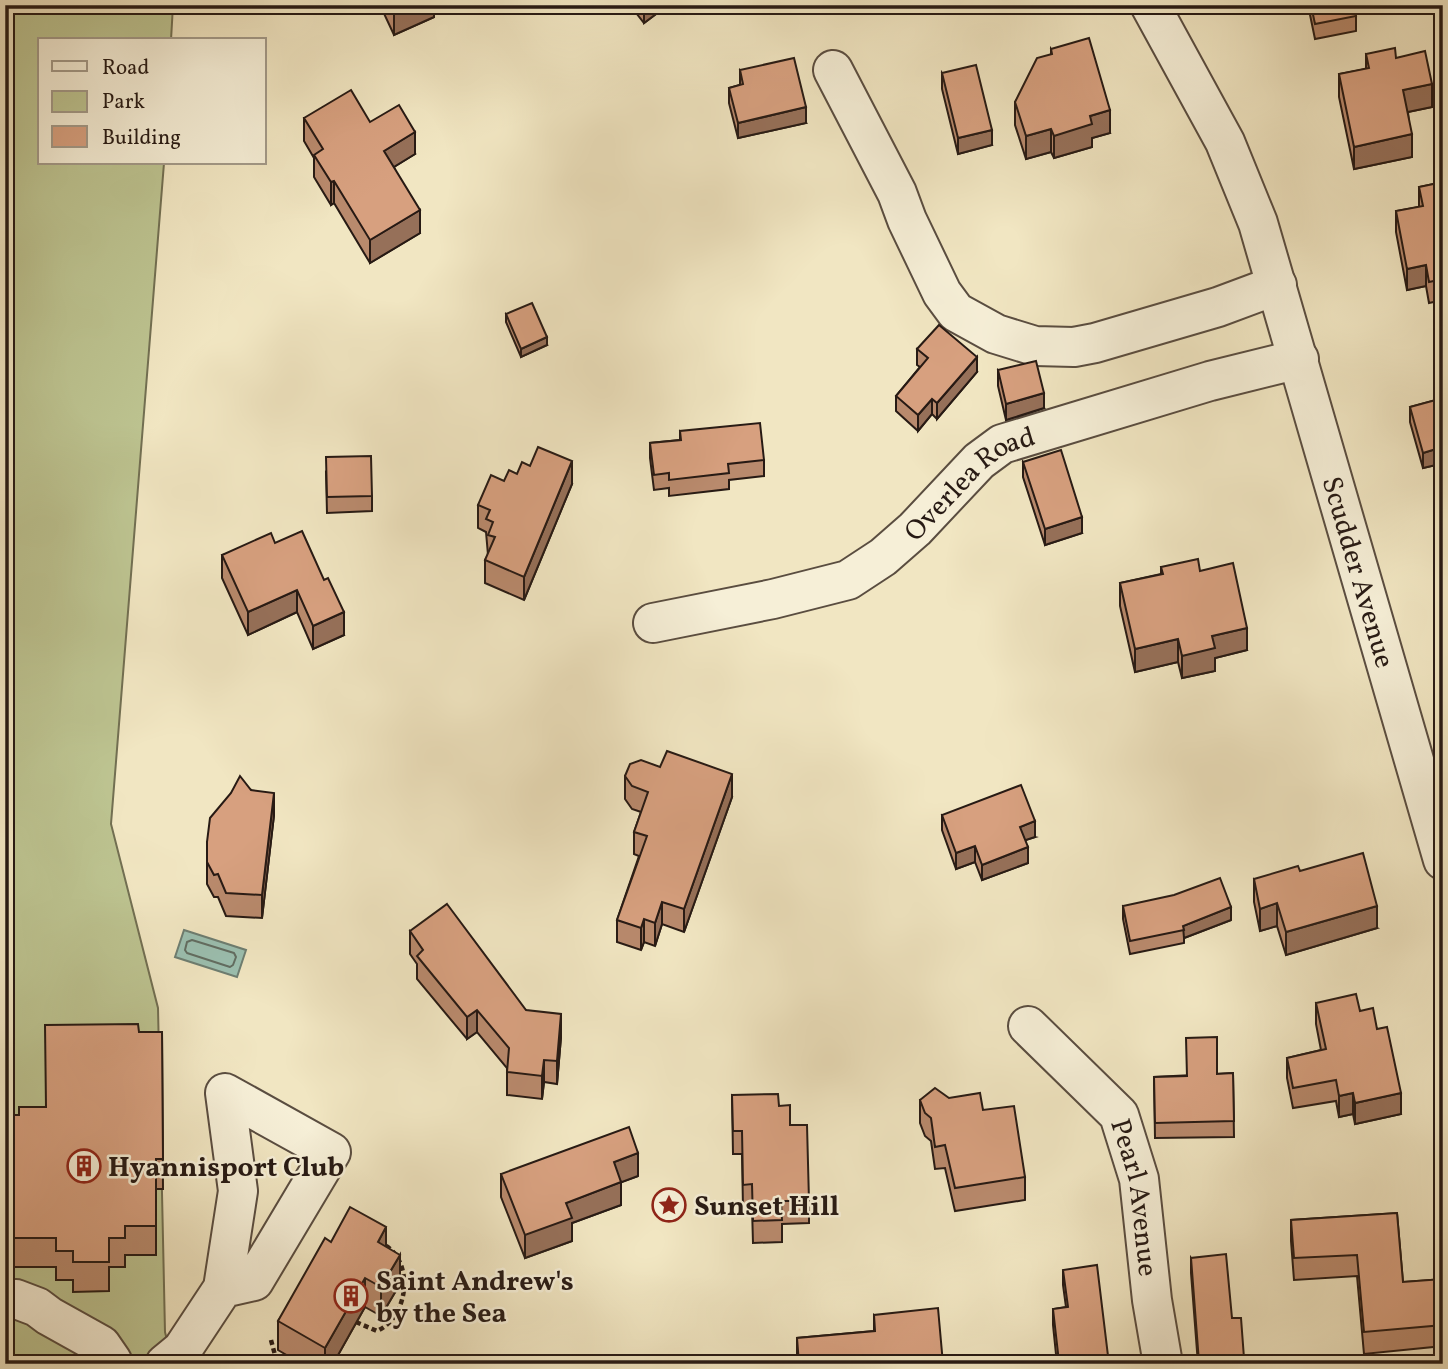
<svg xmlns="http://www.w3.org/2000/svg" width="1448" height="1369" viewBox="0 0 1448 1369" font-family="Vollkorn,serif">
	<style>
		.green { fill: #bdc491; stroke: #726f52; stroke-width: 2 }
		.water { fill: #9bc0b1; stroke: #6d7e72; stroke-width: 2 }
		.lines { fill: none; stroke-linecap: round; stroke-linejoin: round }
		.shore { stroke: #616d62; stroke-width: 2 }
		.minor-casing { stroke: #5a4d40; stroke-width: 42 }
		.path { stroke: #271a14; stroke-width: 4.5; stroke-dasharray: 5 3.5; stroke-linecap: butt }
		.minor { stroke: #f6efd7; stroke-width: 38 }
		.wall { fill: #b98a6d; stroke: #271a14; stroke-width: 2 }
		.shaded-wall { fill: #967059; stroke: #271a14; stroke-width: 2 }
		.building { fill: #d7a07f; stroke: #271a14; stroke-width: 2 }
		.labels { text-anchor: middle; stroke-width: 5; stroke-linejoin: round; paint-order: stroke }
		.street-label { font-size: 28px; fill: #271a14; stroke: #f6efd7 }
		.poi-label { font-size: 28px; font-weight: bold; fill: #271a14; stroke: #f6efd7; text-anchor: start }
	</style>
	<rect width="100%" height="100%" fill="#f1e6c2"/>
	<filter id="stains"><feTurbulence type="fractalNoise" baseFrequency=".00286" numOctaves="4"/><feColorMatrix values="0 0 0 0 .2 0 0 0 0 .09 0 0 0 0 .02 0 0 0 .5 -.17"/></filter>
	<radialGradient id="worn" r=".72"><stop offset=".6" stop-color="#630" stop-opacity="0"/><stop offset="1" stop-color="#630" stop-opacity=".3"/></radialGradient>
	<!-- green -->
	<path class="green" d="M5,5H173L171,40H40V163H164L111,824L158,1008L165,1332L173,1364H5Z"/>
	<!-- water -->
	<path class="water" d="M184,930L246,950L237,977L175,957Z"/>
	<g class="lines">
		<!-- shore -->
		<path class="shore" d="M192,940L234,953L236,957L233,965L230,967L187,953L185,950L187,942Z"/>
		<defs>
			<g id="minor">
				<path id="s1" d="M1150,5L1225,142L1258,223L1443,860"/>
				<path d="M833,70L897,193L907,220L942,293L956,312L996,334L1035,346L1074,347L1095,343L1218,307L1277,285"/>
				<path id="s2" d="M653,623L773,599L848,580L883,557L915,529L979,461L1002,444L1210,381L1299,359"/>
				<path id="s3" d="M1028,1026L1119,1115L1139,1179L1152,1300L1163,1364"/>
				<path d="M5,1300L16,1299L37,1307L49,1316L101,1345L112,1361"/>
				<path d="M165,1364L182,1350L223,1288L238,1191L225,1093L331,1152L254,1281L223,1288"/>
			</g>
		</defs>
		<!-- minor casing -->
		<use href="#minor" class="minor-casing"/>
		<!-- path -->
		<g class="path">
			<path d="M356,1322L377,1331C409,1317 415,1261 383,1244"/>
			<path d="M271,1340L275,1355L281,1364"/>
		</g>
		<!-- minor -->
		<use href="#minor" class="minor"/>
	</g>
	<!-- wall -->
	<g class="wall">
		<path d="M380,5H434V17L394,35Z"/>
		<path d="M630,5H668L644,23Z"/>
		<path d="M1308,5H1354L1356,16V31L1315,39Z"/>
		<path d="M1051,49L1110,133L1092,138V147L1054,158L1051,152L1026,159L1015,125V102L1051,54Z"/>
		<path d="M1366,54L1396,58L1432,107L1408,112L1412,157L1354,169L1339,97V74L1366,69Z"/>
		<path d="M740,70L806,123L738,138L729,103V88L740,85Z"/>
		<path d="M942,73L992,145L958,154L942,89Z"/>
		<path d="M304,118L370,122L415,154L394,167L420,233L370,263L334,203L331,205L314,177V158L304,141Z"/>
		<path d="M1443,182V300L1429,303L1426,286L1407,290L1396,232V211L1419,207V187Z"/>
		<path d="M506,314L547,345L521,357L506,322Z"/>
		<path d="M917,349L977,372L937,419L932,414L918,431L896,411V396L920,367L917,365Z"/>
		<path d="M998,370L1044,408L1006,420L998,386Z"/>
		<path d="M1443,398L1439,476L1436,465L1423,468L1410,422V407Z"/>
		<path d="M680,431L764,460V476L729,480V489L669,496V488L654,490L650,458V443L680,440Z"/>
		<path d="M1023,462L1082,533L1045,545L1023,477Z"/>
		<path d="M326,472L372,496V511L327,513Z"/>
		<path d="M517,474L572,484L524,600L485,583V560L488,555L486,532L478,528V505L504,481Z"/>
		<path d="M275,543L344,635L313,649L297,612L248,635L222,578V555Z"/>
		<path d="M1161,567L1200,571L1247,650L1215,658V671L1182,678L1178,662L1135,672L1120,606V583L1161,574Z"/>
		<path d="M625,776L732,797L684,932L662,924L655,946L644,942L641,950L617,942V920L639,856L634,854V832L641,812L632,809L625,799Z"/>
		<path d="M251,790L274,815L262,918L226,916L218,897H214L207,884V842Z"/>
		<path d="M942,815L1035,837L1025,840L1028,863L982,880L975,862L956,869L942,830Z"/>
		<path d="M1254,879L1377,928L1286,955L1277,926L1260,931L1254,902Z"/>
		<path d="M1123,906L1231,920L1184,938V943L1130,954L1123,919Z"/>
		<path d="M410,931L526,1010L561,1037L557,1084L544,1082L542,1099L507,1095V1068L477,1032L467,1039L417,979V964L410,954Z"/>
		<path d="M1316,1003L1360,1011L1377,1029L1401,1114L1355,1124L1353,1114L1339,1117L1336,1101L1293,1108L1287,1078V1058L1321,1050L1316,1024Z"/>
		<path d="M139,1032H162L163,1189H156V1255H125V1267H109V1291L73,1292V1280H56V1267H5V1115H19L45,1107Z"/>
		<path d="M1233,1073L1234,1137L1155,1138L1154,1077Z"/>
		<path d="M732,1095L779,1106L790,1125L809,1201V1223L782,1224V1242L753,1243L752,1207L743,1208L742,1154H733Z"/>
		<path d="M949,1098L983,1110L1025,1177V1200L955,1211L945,1168L935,1169L931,1141L925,1136L920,1123V1100Z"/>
		<path d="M501,1174L638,1176L621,1182V1205L572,1223V1241L525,1258L501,1197Z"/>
		<path d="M1397,1213L1403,1282L1443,1279V1346L1364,1354L1357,1276L1294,1280L1291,1241V1220Z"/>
		<path d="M331,1242L386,1247L400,1284L381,1316L365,1307L333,1364H302L278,1350V1321Z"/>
		<path d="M1191,1258L1232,1318L1244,1358V1364H1198L1191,1273Z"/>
		<path d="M1063,1270L1108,1356V1364H1057L1053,1325V1309L1066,1307L1063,1285Z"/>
		<path d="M874,1315L943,1364H797V1338L874,1331Z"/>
	</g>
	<!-- shaded-wall -->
	<g class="shaded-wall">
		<path d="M410,5H434V17L394,35V13Z"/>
		<path d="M647,5H668L644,23V8Z"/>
		<path d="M1432,84V107L1403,113V90Z"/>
		<path d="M806,107V123L738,138V123Z"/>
		<path d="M1110,110V133L1092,138V147L1054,158V136L1090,116Z"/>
		<path d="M1051,129V152L1026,159V136Z"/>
		<path d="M992,130V145L958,154V138Z"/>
		<path d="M415,132V154L384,173V151Z"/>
		<path d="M1412,134V157L1354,169V147Z"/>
		<path d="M334,181V203L331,205V182Z"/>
		<path d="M420,210V233L370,263V240Z"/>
		<path d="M1426,265V286L1407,290V269Z"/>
		<path d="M547,337V345L521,357V349Z"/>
		<path d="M977,357V372L937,419V403Z"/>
		<path d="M1044,393V408L1006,420V404Z"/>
		<path d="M932,399V414L918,431V415Z"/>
		<path d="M1436,449V465L1423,468V453Z"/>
		<path d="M1443,459V475L1439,476V460Z"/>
		<path d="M572,461V484L524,600V577Z"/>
		<path d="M1082,517V533L1045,545V529Z"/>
		<path d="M297,590V612L248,635V612Z"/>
		<path d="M344,612V635L313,649V626Z"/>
		<path d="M1247,628V650L1215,658V671L1182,678V656L1212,636Z"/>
		<path d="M1178,639V662L1135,672V649Z"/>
		<path d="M732,774V797L684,932V909Z"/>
		<path d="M274,793V815L262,918V895Z"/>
		<path d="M1035,821V837L1020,842V827Z"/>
		<path d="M975,846V862L956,869V853Z"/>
		<path d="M1028,847V863L982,880V865Z"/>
		<path d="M662,902V924L655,946V923Z"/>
		<path d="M1277,903V926L1260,931V909Z"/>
		<path d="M1377,906V928L1286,955V932Z"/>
		<path d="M1231,907V920L1184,938L1183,926Z"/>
		<path d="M644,919V942L641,950V928Z"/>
		<path d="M477,1010V1032L467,1039V1017Z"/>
		<path d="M561,1014V1037L557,1084V1061Z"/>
		<path d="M544,1060V1082L542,1099V1076Z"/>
		<path d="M1353,1093V1114L1339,1117V1096Z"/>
		<path d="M1401,1093V1114L1355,1124V1103Z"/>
		<path d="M638,1153V1176L614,1185V1162Z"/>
		<path d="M621,1182V1205L572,1223V1241L525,1258V1235L566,1203Z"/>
		<path d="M386,1227V1257L378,1242Z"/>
		<path d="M400,1255V1284L381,1316V1287Z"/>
		<path d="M365,1278V1307L333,1364H325V1348Z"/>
	</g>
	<!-- building -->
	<g class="building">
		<path d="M391,5H410L394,13Z"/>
		<path d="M1311,5H1354L1356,16L1315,24Z"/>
		<path d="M1089,38L1110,110L1090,116L1092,124L1054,136L1051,129L1026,136L1015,102L1037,58L1052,54L1051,49Z"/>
		<path d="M1395,48L1396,58L1425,51L1432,84L1403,90L1412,134L1354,147L1339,74L1369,68L1366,54Z"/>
		<path d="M794,58L806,107L738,123L729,88L743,84L740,70Z"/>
		<path d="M976,65L992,130L958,138L942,73Z"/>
		<path d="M351,90L370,122L399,105L415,132L384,151L420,210L370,240L334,181L331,182L314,155L323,149L304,118Z"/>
		<path d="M1443,182V279L1429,282L1426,265L1407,269L1396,211L1423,206L1419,187Z"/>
		<path d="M532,303L547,337L521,349L506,314Z"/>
		<path d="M939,325L977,357L937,403L932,399L918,415L896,396L928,358L917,349Z"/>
		<path d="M1036,361L1044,393L1006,404L998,370Z"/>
		<path d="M1443,398V459L1439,460L1436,449L1423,453L1410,407Z"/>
		<path d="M760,423L764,460L728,464L729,473L669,480V473L654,475L650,443L681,440L680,431Z"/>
		<path d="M538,447L572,461L524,577L485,560L495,537L488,535L493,522L486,519L490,510L478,505L491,475L504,481L509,470L517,474L522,462L530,466Z"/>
		<path d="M1061,450L1082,517L1045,529L1023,462Z"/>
		<path d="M371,456L372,496L327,497L326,457Z"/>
		<path d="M302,531L324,580L328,578L344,612L313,626L297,590L248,612L222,555L271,533L275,543Z"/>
		<path d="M1198,559L1200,571L1233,563L1247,628L1212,636L1215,648L1182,656L1178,639L1135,649L1120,583L1163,574L1161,567Z"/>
		<path d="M667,751L732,774L684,909L662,902L655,923L644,919L641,928L617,920L647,836L634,832L648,792L632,786L625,776L630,764L641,760L660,767Z"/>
		<path d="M240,776L251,790L274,793L262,895L226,893L218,874L214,875L207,862V842L210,818L231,793Z"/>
		<path d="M1021,785L1035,821L1020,827L1028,847L982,865L975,846L956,853L942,815Z"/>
		<path d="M1363,853L1377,906L1286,932L1277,903L1260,909L1254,879L1298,866L1300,871Z"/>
		<path d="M1220,878L1231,907L1183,926L1184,930L1130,941L1123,906L1174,895Z"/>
		<path d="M447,904L526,1010L561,1014L557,1061L544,1060L542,1076L507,1072L509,1048L477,1010L467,1017L417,956L423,950L410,931Z"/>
		<path d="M1356,994L1360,1011L1373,1008L1377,1029L1387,1027L1401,1093L1355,1103L1353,1093L1339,1096L1336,1080L1293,1088L1287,1058L1326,1049L1316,1003Z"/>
		<path d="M138,1024L139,1032H162L163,1159H156V1226H125V1238H109V1262H73V1251H56V1238H5V1115H19V1107H46L45,1025Z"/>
		<path d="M1217,1037V1074L1233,1073L1234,1121L1155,1123L1154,1077L1187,1076L1186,1038Z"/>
		<path d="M935,1088L949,1098L980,1093L983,1110L1014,1106L1025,1177L955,1188L945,1145L935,1147L931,1118L925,1113L920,1100Z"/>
		<path d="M778,1094L779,1106L790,1105V1125H807L809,1201H781L782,1220L753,1221L752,1184L743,1185L742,1131H733L732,1095Z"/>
		<path d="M629,1127L638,1153L614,1162L621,1182L566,1203L572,1218L525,1235L501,1174Z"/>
		<path d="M350,1207L386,1227L378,1242L400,1255L381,1287L365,1278L325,1348L278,1321L325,1238L331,1242Z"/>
		<path d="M1397,1213L1403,1282L1443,1279V1325L1364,1332L1357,1255L1294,1258L1291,1220Z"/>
		<path d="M1226,1254L1232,1318H1241L1244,1358L1199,1362L1191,1258Z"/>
		<path d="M1097,1265L1108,1356L1059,1362L1053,1309L1068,1307L1063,1270Z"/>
		<path d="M938,1308L943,1364H799L797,1338L875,1331L874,1315Z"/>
	</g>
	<!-- icons -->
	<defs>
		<symbol id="building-ring" viewBox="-11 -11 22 22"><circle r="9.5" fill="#f6efd7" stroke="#8f2418" stroke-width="1.5"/><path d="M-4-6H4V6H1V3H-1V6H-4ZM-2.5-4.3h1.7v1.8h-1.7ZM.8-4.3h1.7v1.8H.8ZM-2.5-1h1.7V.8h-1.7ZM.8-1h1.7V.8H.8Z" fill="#8f2418"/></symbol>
		<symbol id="sight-ring" viewBox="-11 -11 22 22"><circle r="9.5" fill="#f6efd7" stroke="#8f2418" stroke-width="1.5"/><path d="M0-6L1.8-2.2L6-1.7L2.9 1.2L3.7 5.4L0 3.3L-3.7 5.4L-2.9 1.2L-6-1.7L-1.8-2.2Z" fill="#8f2418"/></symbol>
	</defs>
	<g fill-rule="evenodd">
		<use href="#building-ring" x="65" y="1147" width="38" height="38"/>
		<use href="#sight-ring" x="650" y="1186" width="38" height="38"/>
		<use href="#building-ring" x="332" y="1277" width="38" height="38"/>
	</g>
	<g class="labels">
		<!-- street labels -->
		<g class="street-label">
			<text dy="10" stroke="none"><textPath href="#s2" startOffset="357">Overlea Road</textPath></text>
			<text dy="10" stroke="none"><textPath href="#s1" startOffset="607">Scudder Avenue</textPath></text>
			<text dy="10" stroke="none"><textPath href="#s3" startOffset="212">Pearl Avenue</textPath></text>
		</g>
		<!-- poi labels -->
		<g class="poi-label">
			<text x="108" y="1176">Hyannisport Club</text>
			<text x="694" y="1215">Sunset Hill</text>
			<text x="376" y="1290">Saint Andrew's<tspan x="376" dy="32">by the Sea</tspan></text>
		</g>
	</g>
	<!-- margin -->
	<rect width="1448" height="1369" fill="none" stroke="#f1e6c2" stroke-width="28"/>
	<rect x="7" y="7" width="1434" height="1355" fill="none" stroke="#271a14" stroke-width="3.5"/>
	<rect x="14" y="14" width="1420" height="1341" fill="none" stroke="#271a14" stroke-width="2"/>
	<!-- legend -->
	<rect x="38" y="38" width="228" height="126" fill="#f6efd7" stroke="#a39a89" stroke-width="2"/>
	<rect x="52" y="61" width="35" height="10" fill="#f6efd7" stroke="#a39a89" stroke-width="2"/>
	<text x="102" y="74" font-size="21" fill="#271a14">Road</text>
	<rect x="52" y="91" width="35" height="21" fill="#bdc491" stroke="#a39a89" stroke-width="2"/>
	<text x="102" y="108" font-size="21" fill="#271a14">Park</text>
	<rect x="52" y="126" width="35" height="21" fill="#d7a07f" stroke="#a39a89" stroke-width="2"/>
	<text x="102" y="144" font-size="21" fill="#271a14">Building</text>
	<rect width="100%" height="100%" filter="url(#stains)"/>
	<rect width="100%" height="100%" fill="url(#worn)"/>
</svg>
